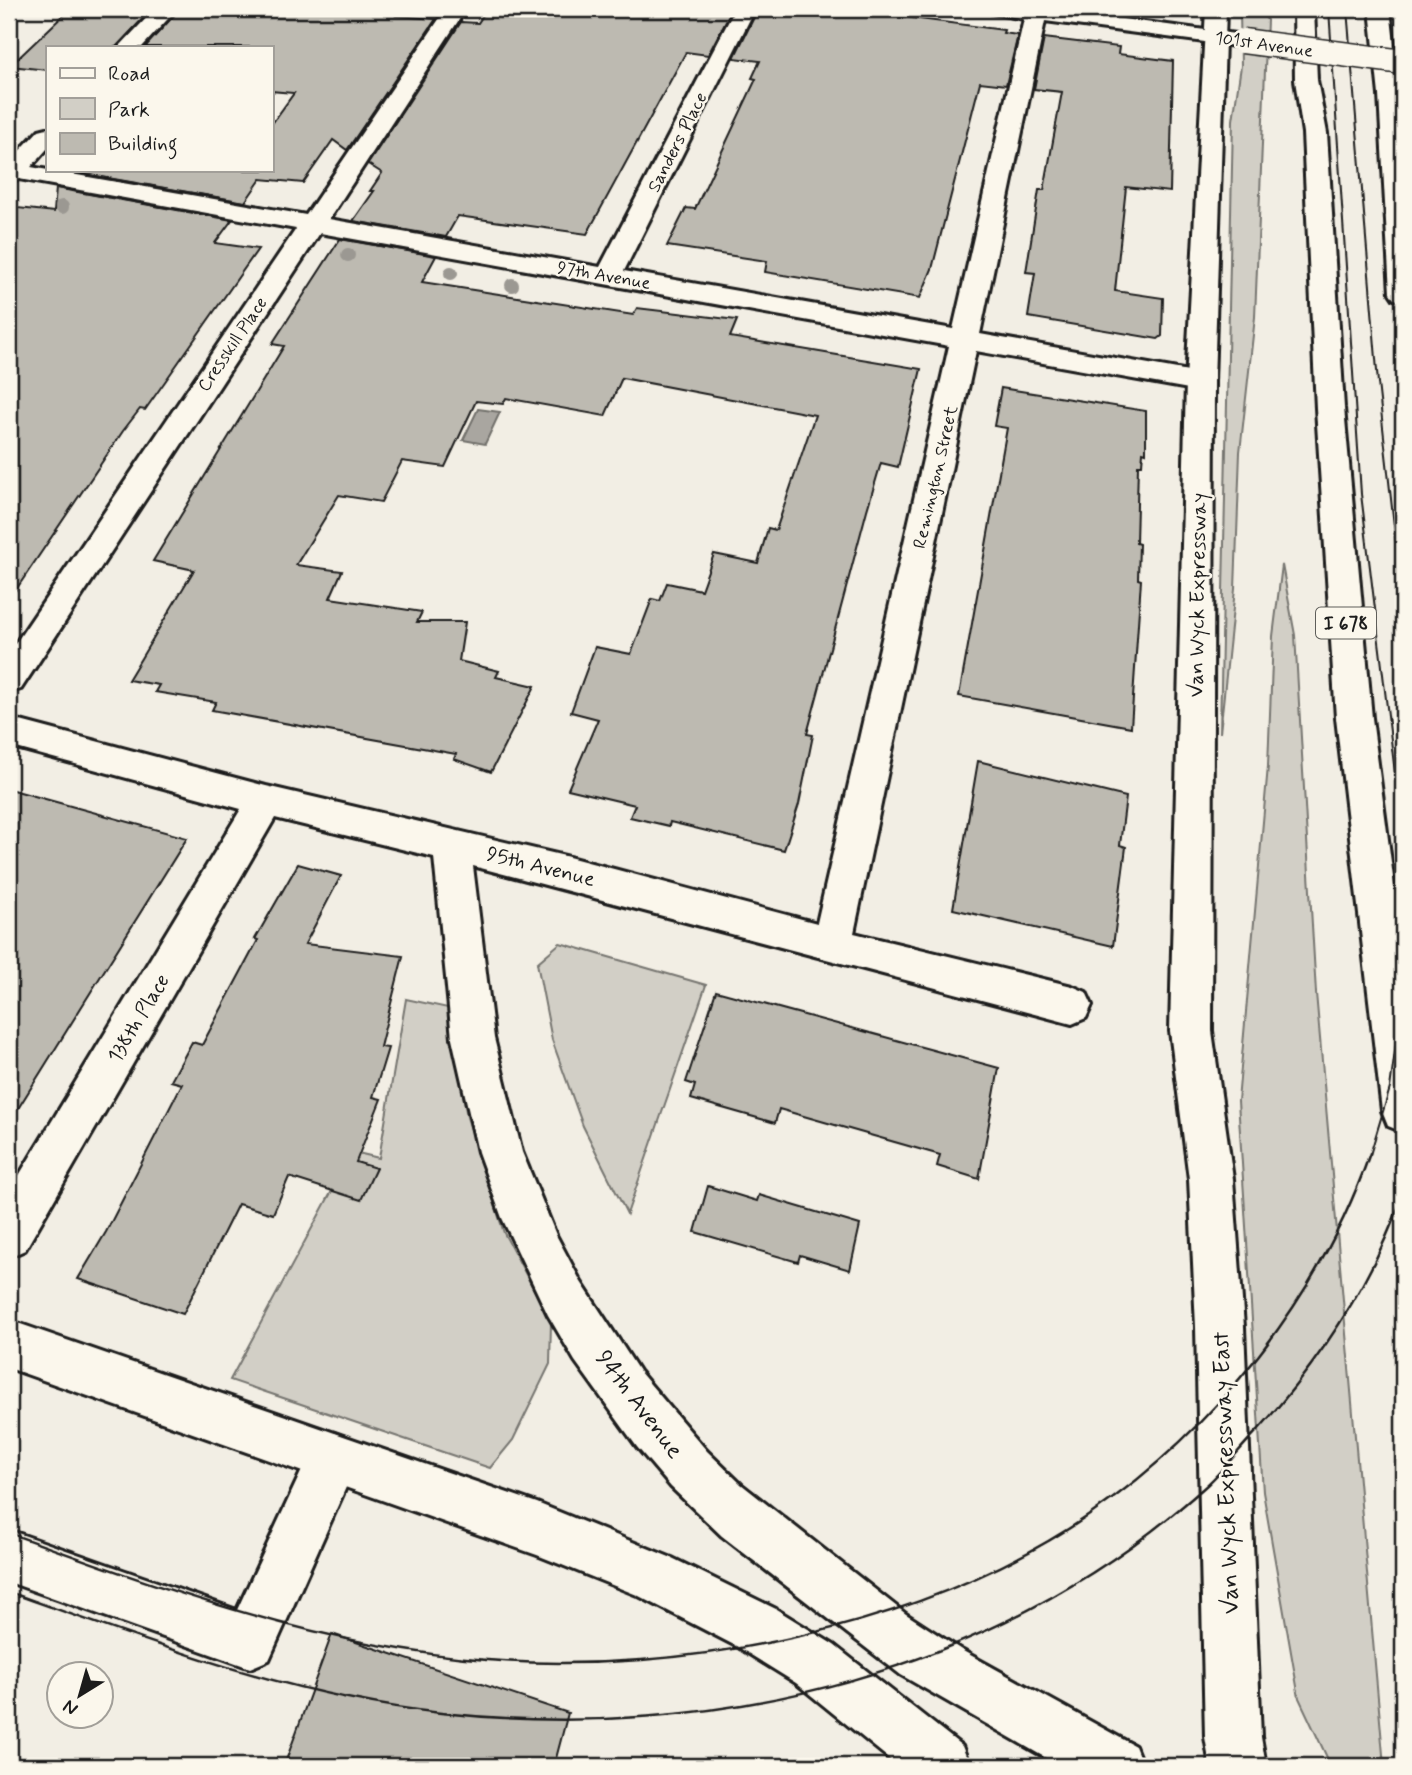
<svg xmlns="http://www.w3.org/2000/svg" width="1412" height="1775" viewBox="0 0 1412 1775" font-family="Mynerve,sans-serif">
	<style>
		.green { fill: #d2cfc6; stroke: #777671; stroke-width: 2 }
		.water { fill: #a9a6a0; stroke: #716f6b; stroke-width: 2 }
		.building { fill: #bdbab1; stroke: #1c1c1c; stroke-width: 2 }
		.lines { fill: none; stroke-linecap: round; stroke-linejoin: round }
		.minor-casing { stroke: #1c1c1c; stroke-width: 6 }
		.major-casing { stroke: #1c1c1c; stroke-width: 6 }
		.highway-casing { stroke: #1c1c1c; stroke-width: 6 }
		.minor { fill: #fbf7ec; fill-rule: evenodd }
		.major { fill: #fbf7ec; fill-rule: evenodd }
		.highway { fill: #fbf7ec; fill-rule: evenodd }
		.tram-far1 { stroke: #1c1c1c; stroke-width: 2 }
		.tram { stroke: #1c1c1c; stroke-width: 2.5 }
		.minor-bridge-casing { stroke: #1c1c1c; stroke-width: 27; stroke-linecap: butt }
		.minor-bridge { stroke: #fbf7ec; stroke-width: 24 }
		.tree { fill: #9b9892 }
		.labels { text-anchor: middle; stroke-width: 5; stroke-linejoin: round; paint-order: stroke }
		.far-street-label { font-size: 18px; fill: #1c1c1c; stroke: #fbf7ec }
		.shield { fill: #fbf7ec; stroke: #5f5e5a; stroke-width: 2 }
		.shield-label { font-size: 19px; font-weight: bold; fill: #1c1c1c }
		.street-label { font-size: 21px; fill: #1c1c1c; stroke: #fbf7ec }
		.near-street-label { font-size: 24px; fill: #1c1c1c; stroke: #fbf7ec }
	</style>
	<rect width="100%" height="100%" fill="#f2eee4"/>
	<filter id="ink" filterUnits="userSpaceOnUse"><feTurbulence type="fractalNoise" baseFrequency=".0143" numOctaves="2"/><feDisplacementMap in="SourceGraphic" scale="14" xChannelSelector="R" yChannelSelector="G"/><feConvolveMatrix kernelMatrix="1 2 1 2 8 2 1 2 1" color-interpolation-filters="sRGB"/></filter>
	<g filter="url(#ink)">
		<!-- green -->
		<g class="green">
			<path d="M1240,9H1260L1267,20L1255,317L1240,452L1235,589L1220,733L1233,120L1241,66Z"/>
			<path d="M1282,565L1295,635L1316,993L1384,1766H1331L1299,1698L1263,1492L1238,1101L1268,766L1273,636Z"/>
			<path d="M560,943L706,985L627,1214L583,1126L552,1040L537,963Z"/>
			<path d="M406,999L448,1008L467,1117L504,1233L551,1322L550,1364L513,1440L490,1468L230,1380L353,1152L379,1158Z"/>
		</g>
		<!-- water -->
		<path class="water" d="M478,409L500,412L485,444L463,440Z"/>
		<!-- building -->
		<g class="building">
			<path d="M70,9H152L116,47H47V70L10,66Z"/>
			<path d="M180,9H401L396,16L436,19L347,150L333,140L303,183L261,179L245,202L62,170H271V125L294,93L271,91V47H145Z"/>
			<path d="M487,9H732L708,55L686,52L587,234L458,216L446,237L353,221L374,191H370L382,173L368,164L461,22L478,23Z"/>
			<path d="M758,9H843L1004,30L1003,33L1018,35L1006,85L980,82L932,269L920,298L765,272L767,261L667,246L686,208L695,209L756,79L752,78L760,61L734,58Z"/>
			<path d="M1044,38L1119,47L1118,54L1173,61L1170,192L1126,187L1115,291L1163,298L1162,336L1158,339L1028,317L1035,273L1026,272L1039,190H1044L1062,92L1034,89Z"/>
			<path d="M56,188L232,220L215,243L258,249L145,410L140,409L123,431L9,600V207L54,212Z"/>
			<path d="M340,239L436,256L422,282L633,315L637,308L737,320L730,337L921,369L898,467L881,463L867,510L807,734L813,735L799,804L784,850L670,822L669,826L630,817L635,805L568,789L598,719L571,712L595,647L631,654L652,599L660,601L667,583L701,590L714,554L758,563L768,528L776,530L815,415L622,378L605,416L506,398L503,404L476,401L445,467L402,461L381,502L339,495L296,565L342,571L330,598L422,612L417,622H465L459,661L499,671L496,677L535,686L491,772L454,759L456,754L212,710L216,702L155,692L159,685L128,680L194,570L153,561L284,346L272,344Z"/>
			<path d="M1001,388L1146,411V453L1143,452L1142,465H1138L1136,543L1139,544L1138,579L1141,580L1131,727L959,696L1007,428L994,426Z"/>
			<path d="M978,761L1126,797L1120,845L1126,847L1113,946L953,909Z"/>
			<path d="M9,789L187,838L9,1123Z"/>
			<path d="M298,864L341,876L305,944L403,956L380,1047L388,1048L373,1097L381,1099L356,1162L376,1168L361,1200L289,1177L273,1214L238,1204L183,1314L78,1279L106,1232L182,1084L171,1081L192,1042L202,1045L258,940L255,939Z"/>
			<path d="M716,991L999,1068L979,1179L937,1166L940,1155L779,1109L775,1123L691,1099L695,1085L686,1082Z"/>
			<path d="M708,1186L757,1201L759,1195L860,1225L850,1270L800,1255L798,1262L695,1232Z"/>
			<path d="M332,1634L568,1713L554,1766H284Z"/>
		</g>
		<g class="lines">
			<defs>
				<g id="minor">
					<path d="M155,9H177L142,47H119Z"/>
					<path d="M446,9H466L329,219L600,267L735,9H755L624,271L953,329L1024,19L992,13L989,9H1047L1243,35L1254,41L1243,47L1045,21L980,334L1200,373L1210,376L1214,382L1210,388L1200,391L976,351L854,933L1072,986L1086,992L1092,1005L1086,1018L1072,1024L473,866L494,1038L522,1152L556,1235L581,1282L639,1371L707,1451L741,1484L906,1614L963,1651L1135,1746L1143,1766H1060L901,1675L722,1536L671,1487L637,1447L575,1361L548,1315L502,1218L478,1152L452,1038L434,857L275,818L25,1250L9,1257V1192L241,809L9,746V718L266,786L565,856L817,923L949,346L320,233L21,689L9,693V653L296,229L19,179L9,183V162L39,130L47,128V149L31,167L306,215Z"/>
					<path d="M334,1433L352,1440L359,1458L269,1660L250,1668L9,1582V1530L237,1610L316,1440Z"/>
				</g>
				<g id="major">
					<path d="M1206,9H1226L1214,382L1212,1031L1233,1179L1244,1327L1261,1737L1266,1766H1210L1205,1737L1196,1327L1189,1179L1170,1031L1186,382Z"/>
					<path d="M9,1320L537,1503L672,1558L776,1609L834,1645L962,1746L970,1766H898L796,1683L738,1647L637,1595L537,1555L9,1368Z"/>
				</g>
				<g id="highway">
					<path d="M1294,9H1314L1317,80L1327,133L1344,408L1372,718L1403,953V1132L1388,1126L1382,1111L1336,718L1316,408L1303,133L1295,80Z"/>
					<path d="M1370,9H1390L1403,121V301L1394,299L1390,293L1379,95Z"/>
				</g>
			</defs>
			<!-- minor casing -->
			<use href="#minor" class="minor-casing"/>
			<!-- major casing -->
			<use href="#major" class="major-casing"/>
			<!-- highway casing -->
			<use href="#highway" class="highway-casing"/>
			<!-- minor -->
			<use href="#minor" class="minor"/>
			<!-- major -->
			<use href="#major" class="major"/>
			<!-- highway -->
			<use href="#highway" class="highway"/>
			<!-- tram-far1 -->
			<g class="tram-far1">
				<path d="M1329,9L1361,494L1396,781L1403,870"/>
				<path d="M1347,9L1378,383L1403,606"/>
				<path d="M1370,1155L1390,1088L1403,993"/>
			</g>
			<!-- tram -->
			<g class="tram">
				<path d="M9,1533C163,1589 322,1647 487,1660C685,1676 925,1628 1091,1514C1216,1428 1320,1297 1370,1153"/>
				<path d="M9,1592C149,1642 292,1697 441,1713C716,1743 1001,1673 1208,1484C1226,1467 1241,1447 1258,1430C1321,1360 1371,1284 1403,1195"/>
			</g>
			<defs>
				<path id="minor-bridge" d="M1243,41L1403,62"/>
			</defs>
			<!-- minor-bridge casing -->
			<use href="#minor-bridge" class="minor-bridge-casing"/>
			<!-- minor-bridge -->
			<use href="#minor-bridge" class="minor-bridge"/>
		</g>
		<!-- trees -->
		<g class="tree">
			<circle cx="62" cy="207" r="7"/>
			<circle cx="348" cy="255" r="7"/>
			<circle cx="451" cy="273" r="7"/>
			<circle cx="512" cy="285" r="7"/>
		</g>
	</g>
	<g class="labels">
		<!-- far-street labels -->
		<g class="far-street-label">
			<text transform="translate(1264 44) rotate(8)" y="6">101st Avenue</text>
			<text transform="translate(677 142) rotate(-63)" y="6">Sanders Place</text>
			<text transform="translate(604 275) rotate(10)" y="6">97th Avenue</text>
			<text transform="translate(232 344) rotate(-56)" y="6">Cresskill Place</text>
			<text transform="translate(935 477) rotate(-77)" y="6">Remington Street</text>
		</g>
		<!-- shield labels -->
		<rect class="shield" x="1316" y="607.5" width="60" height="31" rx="5"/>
		<g class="shield-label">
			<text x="1346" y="630">I 678</text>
		</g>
		<!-- street labels -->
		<g class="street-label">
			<text transform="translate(1197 595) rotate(-89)" y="7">Van Wyck Expressway</text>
			<text transform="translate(541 866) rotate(14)" y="7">95th Avenue</text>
			<text transform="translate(138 1018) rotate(-59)" y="7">138th Place</text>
		</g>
		<!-- near-street labels -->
		<g class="near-street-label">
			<text transform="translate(640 1404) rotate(53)" y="8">94th Avenue</text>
			<text transform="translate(1225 1473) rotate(-92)" y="8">Van Wyck Expressway East</text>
		</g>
	</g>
	<!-- margin -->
	<rect width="1412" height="1775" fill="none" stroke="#fbf7ec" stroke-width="35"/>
	<rect x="18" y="18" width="1377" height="1740" fill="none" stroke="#1c1c1c" stroke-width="2.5" filter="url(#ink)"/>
	<!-- legend -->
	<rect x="46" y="46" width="228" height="126" fill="#fbf7ec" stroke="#a29f99" stroke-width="2"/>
	<rect x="60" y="68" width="35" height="10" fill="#fbf7ec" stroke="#a29f99" stroke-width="2"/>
	<text x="108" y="80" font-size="21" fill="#1c1c1c">Road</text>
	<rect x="60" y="98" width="35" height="21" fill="#d2cfc6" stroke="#a29f99" stroke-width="2"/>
	<text x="108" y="116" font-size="21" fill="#1c1c1c">Park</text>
	<rect x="60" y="133" width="35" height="21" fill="#bdbab1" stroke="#a29f99" stroke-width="2"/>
	<text x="108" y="150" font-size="21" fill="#1c1c1c">Building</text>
	<!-- north arrow -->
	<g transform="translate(80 1695) rotate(217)"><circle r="33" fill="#fbf7ec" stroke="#a29f99" stroke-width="2"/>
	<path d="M0-5L12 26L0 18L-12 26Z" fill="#1c1c1c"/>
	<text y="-10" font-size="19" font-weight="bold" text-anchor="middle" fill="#1c1c1c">N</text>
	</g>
</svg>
